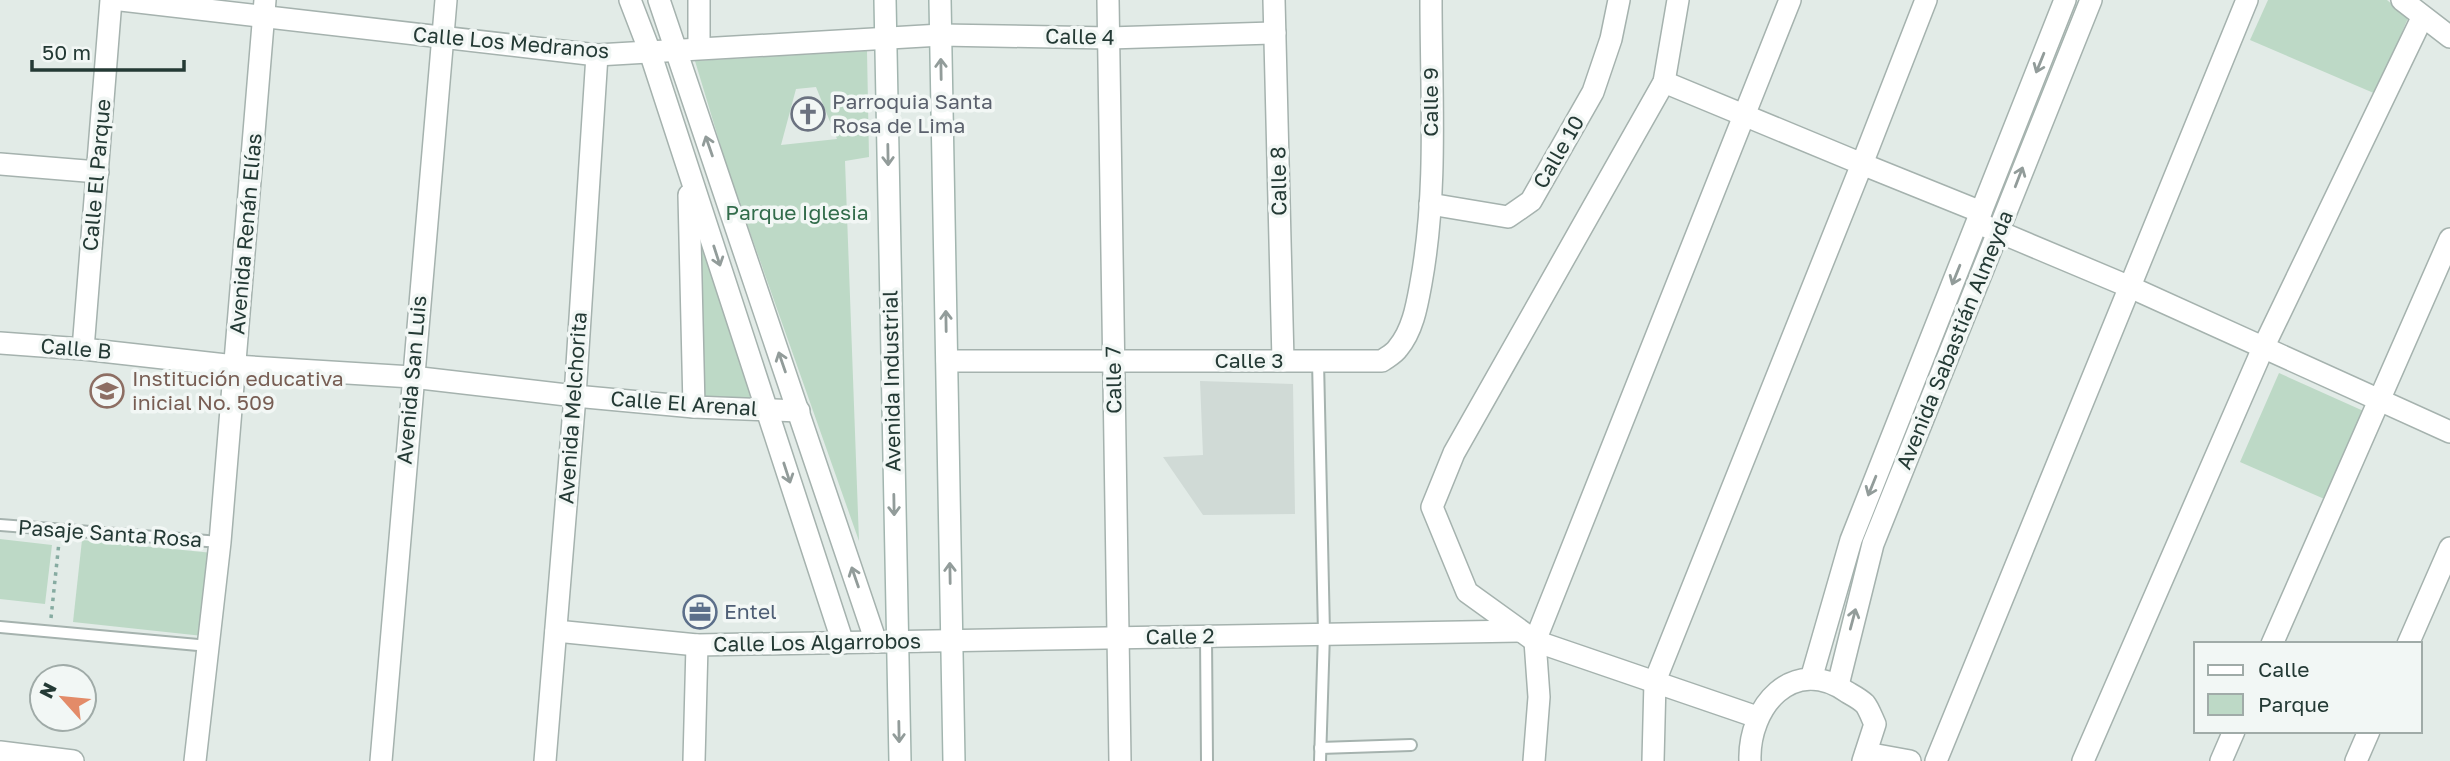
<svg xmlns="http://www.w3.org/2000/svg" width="2450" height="761" viewBox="0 0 2450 761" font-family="'Golos Text',sans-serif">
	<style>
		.built { fill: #d0dad6 }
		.green { fill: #bdd9c6; fill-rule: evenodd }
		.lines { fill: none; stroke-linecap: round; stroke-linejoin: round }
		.lane-casing { stroke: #a5b2ae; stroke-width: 14 }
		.street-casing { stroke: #a5b2ae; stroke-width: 24 }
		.secondary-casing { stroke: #a2b5af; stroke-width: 24 }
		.path { stroke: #86aba1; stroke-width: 3.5; stroke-dasharray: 3.5 5; stroke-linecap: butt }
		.lane { stroke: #fff; stroke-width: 10 }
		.street { stroke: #fff; stroke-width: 21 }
		.secondary { stroke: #fff; stroke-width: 21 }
		.oneway { stroke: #929c9a }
		.labels { text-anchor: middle; stroke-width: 7; stroke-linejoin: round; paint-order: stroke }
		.street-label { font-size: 21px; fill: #243a35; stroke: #f2f7f5 }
		.worship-label { font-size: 21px; fill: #5b616d; stroke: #f2f7f5; text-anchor: start }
		.park-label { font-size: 21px; fill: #326c4b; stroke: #f2f7f5 }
		.education-label { font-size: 21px; fill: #785e54; stroke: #f2f7f5; text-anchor: start }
		.service-label { font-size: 21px; fill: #4e5e75; stroke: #f2f7f5; text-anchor: start }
	</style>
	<rect width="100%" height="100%" fill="#e2ebe7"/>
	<!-- built -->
	<path class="built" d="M1200,381L1293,384L1295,514L1203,515L1163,457L1203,455Z"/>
	<!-- green -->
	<g class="green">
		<path d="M2268,0H2387L2408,18L2376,94L2250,40Z"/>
		<path d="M867,51L869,157L845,161L859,541L727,167L695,61ZM816,87L837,139L781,145L796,89Z"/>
		<path d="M696,207L758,403L704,404Z"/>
		<path d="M2279,373L2368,413L2329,501L2240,462Z"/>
		<path d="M0,539L52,545L45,604L0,599Z"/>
		<path d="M82,540L213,553L203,636L73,622Z"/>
	</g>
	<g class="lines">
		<defs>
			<g id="lane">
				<path d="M1318,361L1324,633L1320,761"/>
				<path d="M0,525L220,542"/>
				<path d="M0,627L209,646"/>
				<path d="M1206,637L1207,761"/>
				<path d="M1320,748L1411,745"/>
			</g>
			<g id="street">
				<path d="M121,0L597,55L941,35L1109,38L1275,33"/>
				<path d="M630,0L650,52L843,643"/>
				<path d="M659,0L876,642"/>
				<path d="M699,0V48"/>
				<path d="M1108,0L1120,761"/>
				<path d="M1274,0L1283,361"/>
				<path d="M1678,0L1664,82L1454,453L1432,507L1467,592L1535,641L1757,717"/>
				<path d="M1926,0L1862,164L1981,212"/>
				<path d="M2402,0L2450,37"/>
				<path d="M0,164L98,172"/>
				<path d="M689,195L694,407"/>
				<path d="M1430,204L1508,217L1531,201L1593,92L1611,39L1619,0"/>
				<path d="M1985,226L2130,287L2450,432"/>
				<path d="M0,343L83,349L235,366L412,377L575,396L694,407L799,411"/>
				<path d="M83,349L111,0"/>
				<path d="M947,361H1382C1387,357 1394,354 1398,348C1413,330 1417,305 1421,283C1438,190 1431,94 1431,0"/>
				<path d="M556,631L697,645L1520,631"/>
				<path d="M2272,644L2450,239"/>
				<path d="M2408,644L2450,548"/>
				<path d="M1811,679L1851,540L2065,0"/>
				<path d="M1838,685L1873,544L2091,0"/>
				<path d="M0,752L73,761"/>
				<path d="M1866,753L1910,761"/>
				<path d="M195,761L220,542L265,0"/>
				<path d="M381,761L446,0"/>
				<path d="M545,761L575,396L597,55"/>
				<path d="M694,761L697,645"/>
				<path d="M1534,761L1539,697L1535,641L1790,0"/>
				<path d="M1653,761L1655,681L1862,164L1664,82"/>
				<path d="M1750,761C1748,707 1793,654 1847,692C1852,695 1860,699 1865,704C1869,709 1872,718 1875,724L1863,761"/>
				<path d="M1936,761L2247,0"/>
				<path d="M2083,761L2263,348L2422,18"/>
				<path d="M2221,761L2234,731"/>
				<path d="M2356,761L2369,731"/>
			</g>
			<g id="secondary">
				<path d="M885,0L900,761"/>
				<path d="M940,0L954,761"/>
			</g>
		</defs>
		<!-- lane casing -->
		<use href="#lane" class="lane-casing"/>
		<!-- street casing -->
		<use href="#street" class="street-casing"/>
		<!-- secondary casing -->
		<use href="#secondary" class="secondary-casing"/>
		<!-- path -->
		<path class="path" d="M51,618L59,542"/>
		<!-- lane -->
		<use href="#lane" class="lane"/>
		<!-- street -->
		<use href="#street" class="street"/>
		<!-- secondary -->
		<use href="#secondary" class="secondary"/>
	</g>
	<!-- one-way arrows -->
	<defs><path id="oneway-shaft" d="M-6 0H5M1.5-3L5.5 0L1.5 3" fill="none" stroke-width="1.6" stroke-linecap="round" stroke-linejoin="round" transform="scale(1.75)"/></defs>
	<g class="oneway">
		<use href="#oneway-shaft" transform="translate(2040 63) rotate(112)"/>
		<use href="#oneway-shaft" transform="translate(941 69) rotate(-91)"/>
		<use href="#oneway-shaft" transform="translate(709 146) rotate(-109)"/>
		<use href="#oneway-shaft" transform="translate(888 155) rotate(89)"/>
		<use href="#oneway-shaft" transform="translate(2019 177) rotate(-69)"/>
		<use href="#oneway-shaft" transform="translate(717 256) rotate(72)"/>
		<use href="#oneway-shaft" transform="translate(1956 275) rotate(112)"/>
		<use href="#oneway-shaft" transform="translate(946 321) rotate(-91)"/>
		<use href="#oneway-shaft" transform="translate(782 362) rotate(-109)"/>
		<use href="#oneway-shaft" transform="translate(787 473) rotate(72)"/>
		<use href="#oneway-shaft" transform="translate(1872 486) rotate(112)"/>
		<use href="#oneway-shaft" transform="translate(894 505) rotate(89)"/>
		<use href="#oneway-shaft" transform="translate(950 573) rotate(-91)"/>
		<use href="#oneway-shaft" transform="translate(855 577) rotate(-109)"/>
		<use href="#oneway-shaft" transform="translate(1853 619) rotate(-75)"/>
		<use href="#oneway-shaft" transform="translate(899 732) rotate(89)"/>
	</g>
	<!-- icons -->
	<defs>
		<symbol id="church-ring" viewBox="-11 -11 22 22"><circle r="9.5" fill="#f2f7f5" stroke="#6b7280" stroke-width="1.5"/><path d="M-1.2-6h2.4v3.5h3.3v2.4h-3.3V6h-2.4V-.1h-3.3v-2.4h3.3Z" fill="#6b7280"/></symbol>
		<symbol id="school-ring" viewBox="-11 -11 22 22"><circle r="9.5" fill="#f2f7f5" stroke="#8d6e63" stroke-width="1.5"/><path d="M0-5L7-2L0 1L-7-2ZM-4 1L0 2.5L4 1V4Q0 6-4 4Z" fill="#8d6e63"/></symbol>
		<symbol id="office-ring" viewBox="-11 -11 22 22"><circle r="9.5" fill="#f2f7f5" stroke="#5c6f8a" stroke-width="1.5"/><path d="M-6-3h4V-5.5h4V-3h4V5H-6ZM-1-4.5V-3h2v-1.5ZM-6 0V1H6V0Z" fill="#5c6f8a"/></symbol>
	</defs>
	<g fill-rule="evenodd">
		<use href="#church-ring" x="789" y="95" width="38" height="38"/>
		<use href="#school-ring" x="88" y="372" width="38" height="38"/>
		<use href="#office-ring" x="681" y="593" width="38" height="38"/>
	</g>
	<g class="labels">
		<!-- street labels -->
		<g class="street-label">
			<text transform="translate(1080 37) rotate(1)" y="7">Calle 4</text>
			<text transform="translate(511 43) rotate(5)" y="7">Calle Los Medranos</text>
			<text transform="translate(1431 102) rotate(-90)" y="7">Calle 9</text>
			<text transform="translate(1559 152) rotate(-60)" y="7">Calle 10</text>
			<text transform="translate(97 175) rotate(-85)" y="7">Calle El Parque</text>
			<text transform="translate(1279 181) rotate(-91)" y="7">Calle 8</text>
			<text transform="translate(246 234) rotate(-85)" y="7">Avenida Renán Elías</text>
			<text transform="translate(1955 340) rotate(-68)" y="7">Avenida Sabastián Almeyda</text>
			<text transform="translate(76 349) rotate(5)" y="7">Calle B</text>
			<text x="1249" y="368">Calle 3</text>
			<text transform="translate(412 380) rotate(-85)" y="7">Avenida San Luis</text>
			<text transform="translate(1114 380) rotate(-91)" y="7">Calle 7</text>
			<text transform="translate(892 381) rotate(-91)" y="7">Avenida Industrial</text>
			<text transform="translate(684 404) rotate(4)" y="7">Calle El Arenal</text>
			<text transform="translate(573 408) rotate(-86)" y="7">Avenida Melchorita</text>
			<text transform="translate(110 534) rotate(4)" y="7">Pasaje Santa Rosa</text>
			<text transform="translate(1180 637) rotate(-1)" y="7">Calle 2</text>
			<text transform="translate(817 643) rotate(-1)" y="7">Calle Los Algarrobos</text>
		</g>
		<!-- worship labels -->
		<g class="worship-label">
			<text x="832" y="109">Parroquia Santa<tspan x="832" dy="24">Rosa de Lima</tspan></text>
		</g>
		<!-- park labels -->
		<g class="park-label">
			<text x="797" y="220">Parque Iglesia</text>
		</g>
		<!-- education labels -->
		<g class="education-label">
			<text x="132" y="386">Institución educativa<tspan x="132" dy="24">inicial No. 509</tspan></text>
		</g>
		<!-- service labels -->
		<g class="service-label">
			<text x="724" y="619">Entel</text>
		</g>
	</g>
	<!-- legend -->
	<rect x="2194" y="642" width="228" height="91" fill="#f2f7f5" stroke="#a0aba8" stroke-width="2"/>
	<rect x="2208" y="665" width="35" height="10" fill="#ffffff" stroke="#a0aba8" stroke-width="2"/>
	<text x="2258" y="677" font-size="21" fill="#243a35">Calle</text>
	<rect x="2208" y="694" width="35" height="21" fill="#bdd9c6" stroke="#a0aba8" stroke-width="2"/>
	<text x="2258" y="712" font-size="21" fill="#243a35">Parque</text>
	<!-- north arrow -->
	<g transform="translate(63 698) rotate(297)"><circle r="33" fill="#f2f7f5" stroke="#a0aba8" stroke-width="2"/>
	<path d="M0-5L12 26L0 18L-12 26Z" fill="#e38b68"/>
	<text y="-10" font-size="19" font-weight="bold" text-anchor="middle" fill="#243a35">N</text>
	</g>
	<!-- scale -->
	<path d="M32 60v10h152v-10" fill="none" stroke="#243a35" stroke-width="3.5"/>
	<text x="42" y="60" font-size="21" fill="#243a35" stroke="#f2f7f5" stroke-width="5" paint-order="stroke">50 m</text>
</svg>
